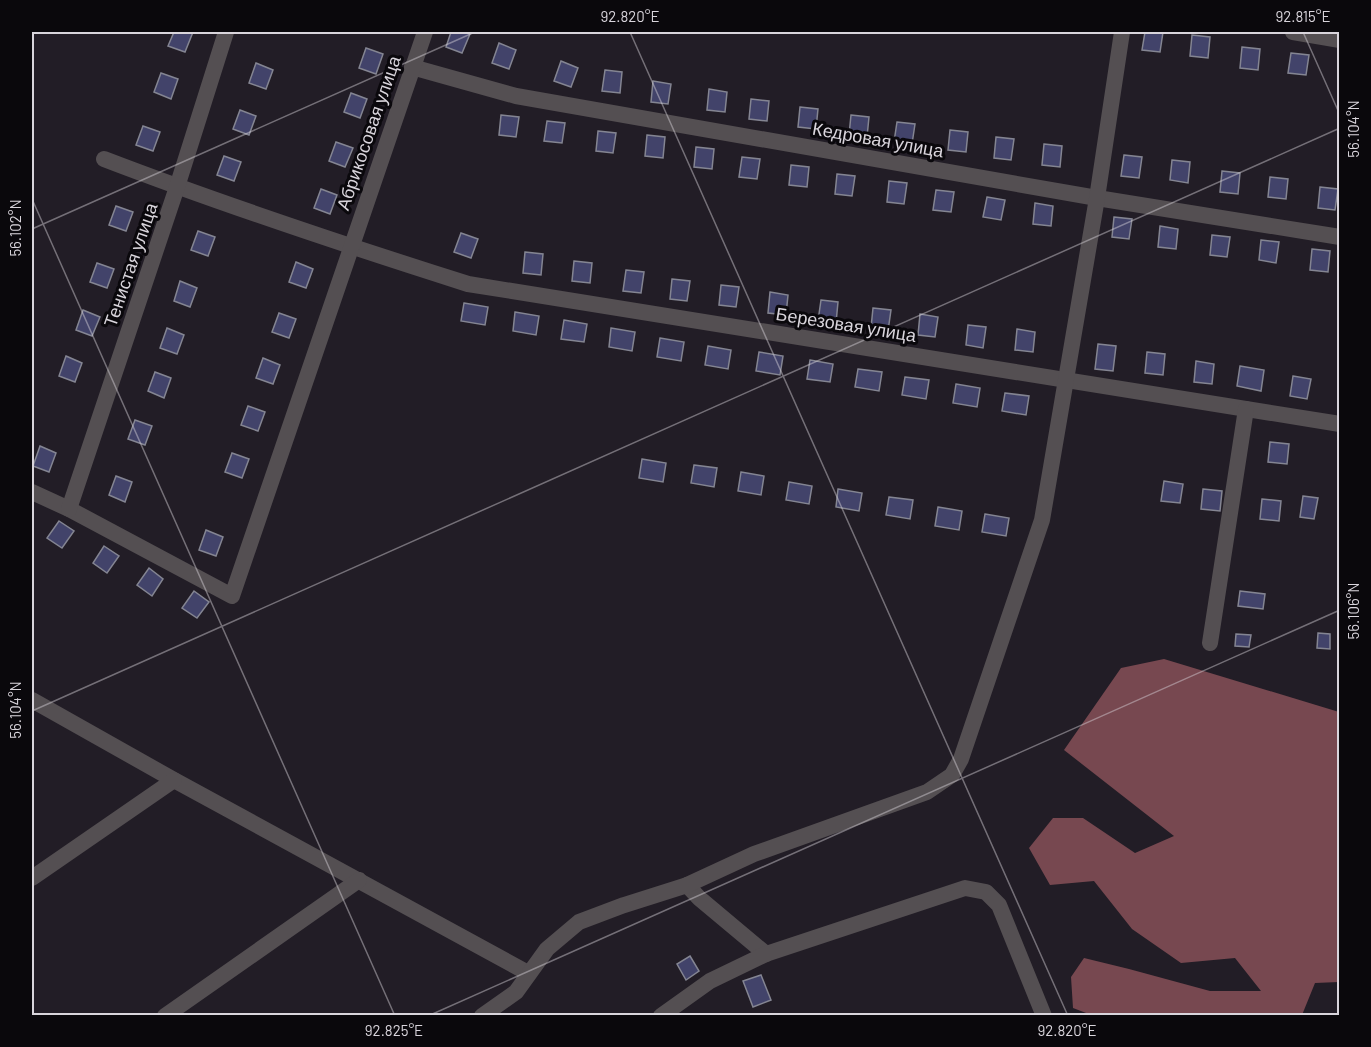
<svg xmlns="http://www.w3.org/2000/svg" width="1371" height="1047" viewBox="0 0 1371 1047" font-family="Barlow,sans-serif">
	<style>
		.forest { fill: #774850 }
		.building { fill: #42436a; stroke: #848592; stroke-width: 1.5 }
		.lines { fill: none; stroke-linecap: round; stroke-linejoin: round }
		.minor { stroke: #544f52; stroke-width: 16 }
		.ticks { fill: none; stroke: #d9d5dc; stroke-width: 1.5; stroke-opacity: 0.45 }
		.labels { text-anchor: middle; stroke-width: 6; stroke-linejoin: round; paint-order: stroke }
		.street-label { font-size: 18px; fill: #d9d5dc; stroke: #0a080c }
		.neatline { fill: none; stroke: #d9d5dc; stroke-width: 2 }
		.ticks-label { font-size: 15px; text-anchor: middle; fill: #d9d5dc }
	</style>
	<rect width="100%" height="100%" fill="#221d26"/>
	<!-- forest -->
	<path class="forest" d="M1164,659L1339,712V982L1315,983L1302,1015L1094,1016L1073,1008L1071,977L1084,958L1129,969L1210,991H1261L1235,958L1181,963L1132,929L1094,881L1050,885L1029,848L1053,818H1083L1135,853L1174,836L1064,750L1121,668Z"/>
	<!-- building -->
	<g class="building">
		<path d="M174,32H193L185,52L168,46Z"/>
		<path d="M451,32H464L470,34L462,53L446,47Z"/>
		<path d="M1145,32H1163L1160,52L1142,50Z"/>
		<path d="M1192,35L1210,37L1208,58L1190,56Z"/>
		<path d="M499,43L516,50L509,69L492,63Z"/>
		<path d="M1242,47L1260,49L1258,70L1240,68Z"/>
		<path d="M366,48L383,54L376,74L359,68Z"/>
		<path d="M1291,53L1309,55L1306,75L1288,73Z"/>
		<path d="M561,61L578,68L571,87L554,81Z"/>
		<path d="M256,63L273,70L266,89L249,83Z"/>
		<path d="M605,70L622,72L620,93L602,91Z"/>
		<path d="M161,73L178,79L171,99L154,92Z"/>
		<path d="M653,81L671,84L668,104L651,102Z"/>
		<path d="M709,89L727,92L725,112L707,110Z"/>
		<path d="M351,93L367,99L360,118L344,112Z"/>
		<path d="M751,99L769,101L767,121L749,119Z"/>
		<path d="M800,107L818,109L816,129L798,127Z"/>
		<path d="M240,110L256,116L249,135L233,129Z"/>
		<path d="M501,115L519,117L516,137L499,135Z"/>
		<path d="M851,115L869,117L867,137L849,135Z"/>
		<path d="M547,121L565,123L562,143L544,141Z"/>
		<path d="M897,122L915,124L912,144L894,142Z"/>
		<path d="M143,126L160,132L153,151L136,145Z"/>
		<path d="M950,130L968,132L966,152L948,150Z"/>
		<path d="M598,131L616,133L613,153L596,151Z"/>
		<path d="M647,135L665,137L663,158L645,156Z"/>
		<path d="M996,137L1014,139L1011,160L994,158Z"/>
		<path d="M336,142L353,148L345,167L329,161Z"/>
		<path d="M1044,144L1062,146L1060,167L1042,165Z"/>
		<path d="M696,147L714,149L712,169L694,167Z"/>
		<path d="M1124,155L1142,157L1139,178L1121,176Z"/>
		<path d="M224,156L241,162L234,181L217,175Z"/>
		<path d="M742,157L760,159L757,179L739,177Z"/>
		<path d="M1172,160L1190,162L1188,183L1170,180Z"/>
		<path d="M791,165L809,167L807,187L789,185Z"/>
		<path d="M1222,171L1240,173L1238,194L1220,192Z"/>
		<path d="M837,174L855,176L852,196L835,194Z"/>
		<path d="M1270,177L1288,179L1286,199L1268,197Z"/>
		<path d="M889,181L907,183L904,204L887,202Z"/>
		<path d="M1320,187L1338,189L1335,210L1318,208Z"/>
		<path d="M321,189L337,195L330,214L314,208Z"/>
		<path d="M936,190L954,192L951,212L933,210Z"/>
		<path d="M987,197L1005,200L1001,220L983,217Z"/>
		<path d="M1035,203L1053,206L1051,226L1033,224Z"/>
		<path d="M116,206L133,212L126,231L109,225Z"/>
		<path d="M1114,217L1132,219L1129,239L1112,237Z"/>
		<path d="M1160,226L1178,229L1176,249L1158,247Z"/>
		<path d="M198,231L215,237L208,256L191,250Z"/>
		<path d="M461,233L478,239L471,258L454,252Z"/>
		<path d="M1212,235L1230,237L1227,257L1210,255Z"/>
		<path d="M1261,240L1279,242L1276,263L1259,260Z"/>
		<path d="M1312,249L1330,251L1328,272L1310,270Z"/>
		<path d="M525,252L543,254L541,275L523,273Z"/>
		<path d="M574,261L592,263L590,283L572,281Z"/>
		<path d="M296,262L313,269L306,288L289,282Z"/>
		<path d="M97,263L114,269L107,288L90,282Z"/>
		<path d="M626,270L644,272L641,293L623,291Z"/>
		<path d="M672,279L690,281L687,301L670,299Z"/>
		<path d="M180,281L197,288L190,307L174,301Z"/>
		<path d="M721,285L739,287L736,307L719,305Z"/>
		<path d="M770,292L788,295L786,315L768,313Z"/>
		<path d="M821,300L838,302L836,323L818,321Z"/>
		<path d="M464,303L488,307L485,325L461,321Z"/>
		<path d="M873,308L891,310L888,331L871,328Z"/>
		<path d="M83,310L100,317L92,336L76,330Z"/>
		<path d="M515,312L539,316L536,335L513,331Z"/>
		<path d="M279,313L296,319L289,338L272,332Z"/>
		<path d="M920,314L938,317L935,337L918,335Z"/>
		<path d="M564,320L587,324L584,342L561,339Z"/>
		<path d="M968,325L986,327L983,348L966,345Z"/>
		<path d="M167,328L184,335L177,354L160,348Z"/>
		<path d="M611,328L635,332L632,351L609,347Z"/>
		<path d="M1017,329L1035,332L1033,352L1015,350Z"/>
		<path d="M660,338L684,342L681,361L657,357Z"/>
		<path d="M1098,344L1116,346L1113,371L1095,369Z"/>
		<path d="M708,346L731,350L728,369L705,365Z"/>
		<path d="M759,352L783,356L780,375L756,371Z"/>
		<path d="M1147,352L1165,354L1163,375L1145,373Z"/>
		<path d="M66,356L82,363L75,382L59,376Z"/>
		<path d="M263,358L280,365L273,384L256,378Z"/>
		<path d="M810,360L833,364L830,382L807,379Z"/>
		<path d="M1196,361L1214,364L1212,384L1194,382Z"/>
		<path d="M1240,366L1264,370L1261,391L1237,386Z"/>
		<path d="M858,369L882,372L879,391L855,387Z"/>
		<path d="M155,372L171,378L164,398L148,391Z"/>
		<path d="M1293,376L1311,379L1307,399L1290,396Z"/>
		<path d="M905,377L929,380L926,399L902,395Z"/>
		<path d="M956,384L980,388L977,407L953,403Z"/>
		<path d="M1005,393L1029,396L1026,415L1002,411Z"/>
		<path d="M248,406L265,412L258,431L241,425Z"/>
		<path d="M135,420L152,426L145,445L128,439Z"/>
		<path d="M1270,442L1289,444L1287,464L1268,462Z"/>
		<path d="M40,446L56,453L49,472L33,466Z"/>
		<path d="M232,453L249,459L242,478L225,472Z"/>
		<path d="M642,459L666,463L663,482L639,478Z"/>
		<path d="M694,465L717,468L714,487L691,483Z"/>
		<path d="M741,472L764,476L761,495L738,491Z"/>
		<path d="M116,476L132,482L125,502L109,495Z"/>
		<path d="M1164,481L1183,484L1180,503L1161,501Z"/>
		<path d="M789,482L812,486L809,504L786,500Z"/>
		<path d="M838,489L862,493L859,511L836,507Z"/>
		<path d="M1203,489L1222,491L1220,511L1201,509Z"/>
		<path d="M1303,496L1318,498L1314,519L1300,517Z"/>
		<path d="M889,497L913,500L910,519L886,515Z"/>
		<path d="M1262,499L1281,501L1279,521L1260,519Z"/>
		<path d="M938,507L962,511L959,530L935,526Z"/>
		<path d="M985,514L1009,518L1006,536L982,532Z"/>
		<path d="M59,521L74,531L62,548L47,538Z"/>
		<path d="M206,530L223,537L216,556L199,550Z"/>
		<path d="M104,546L119,556L107,573L93,563Z"/>
		<path d="M149,568L163,579L152,596L137,585Z"/>
		<path d="M194,591L209,602L197,618L182,608Z"/>
		<path d="M1240,591L1265,594L1263,609L1238,606Z"/>
		<path d="M1318,633L1330,634V649L1317,648Z"/>
		<path d="M1236,634L1251,635L1249,647L1235,646Z"/>
		<path d="M690,956L699,971L686,980L677,964Z"/>
		<path d="M761,975L771,1000L753,1007L743,981Z"/>
	</g>
	<g class="lines">
		<!-- minor -->
		<g class="minor">
			<path d="M1293,32L1340,40"/>
			<path d="M412,67L516,96L1097,198L1340,237"/>
			<path d="M104,159C224,205 345,245 468,284L1340,424"/>
			<path d="M32,492L69,509L232,596L425,32"/>
			<path d="M69,509L177,187L226,32"/>
			<path d="M1210,643L1246,409"/>
			<path d="M32,700L174,780L528,973"/>
			<path d="M32,878L174,780"/>
			<path d="M687,885L699,898L766,954"/>
			<path d="M165,1016L359,880"/>
			<path d="M482,1016L516,992L547,949L579,922L624,905L687,885L754,854L927,792L952,775L961,759L1042,520L1097,198L1122,32"/>
			<path d="M661,1016L710,981L766,954L965,888L986,892L999,905L1044,1016"/>
		</g>
	</g>
	<!-- ticks -->
	<path class="ticks" d="M630,32L1068,1016M1303,32L1340,115M32,199L395,1016M32,229L475,32M32,711L1340,128M428,1016L1340,610"/>
	<g class="labels">
		<!-- street labels -->
		<g class="street-label">
			<text transform="translate(369 133) rotate(-71)" y="6">Абрикосовая улица</text>
			<text transform="translate(878 140) rotate(10)" y="6">Кедровая улица</text>
			<text transform="translate(131 265) rotate(-71)" y="6">Тенистая улица</text>
			<text transform="translate(846 325) rotate(9)" y="6">Березовая улица</text>
		</g>
	</g>
	<!-- border -->
	<rect width="1371" height="1047" fill="none" stroke="#0a080c" stroke-width="66"/>
	<rect x="33" y="33" width="1305" height="981" class="neatline"/>
	<g class="ticks-label">
		<text x="630" y="22">92.820°E</text>
		<text x="1303" y="22">92.815°E</text>
		<text transform="translate(1354 129) rotate(-90)" y="5">56.104°N</text>
		<text transform="translate(16 228) rotate(-90)" y="5">56.102°N</text>
		<text transform="translate(1354 611) rotate(-90)" y="5">56.106°N</text>
		<text transform="translate(16 710) rotate(-90)" y="5">56.104°N</text>
		<text x="394" y="1036">92.825°E</text>
		<text x="1067" y="1036">92.820°E</text>
	</g>
</svg>
